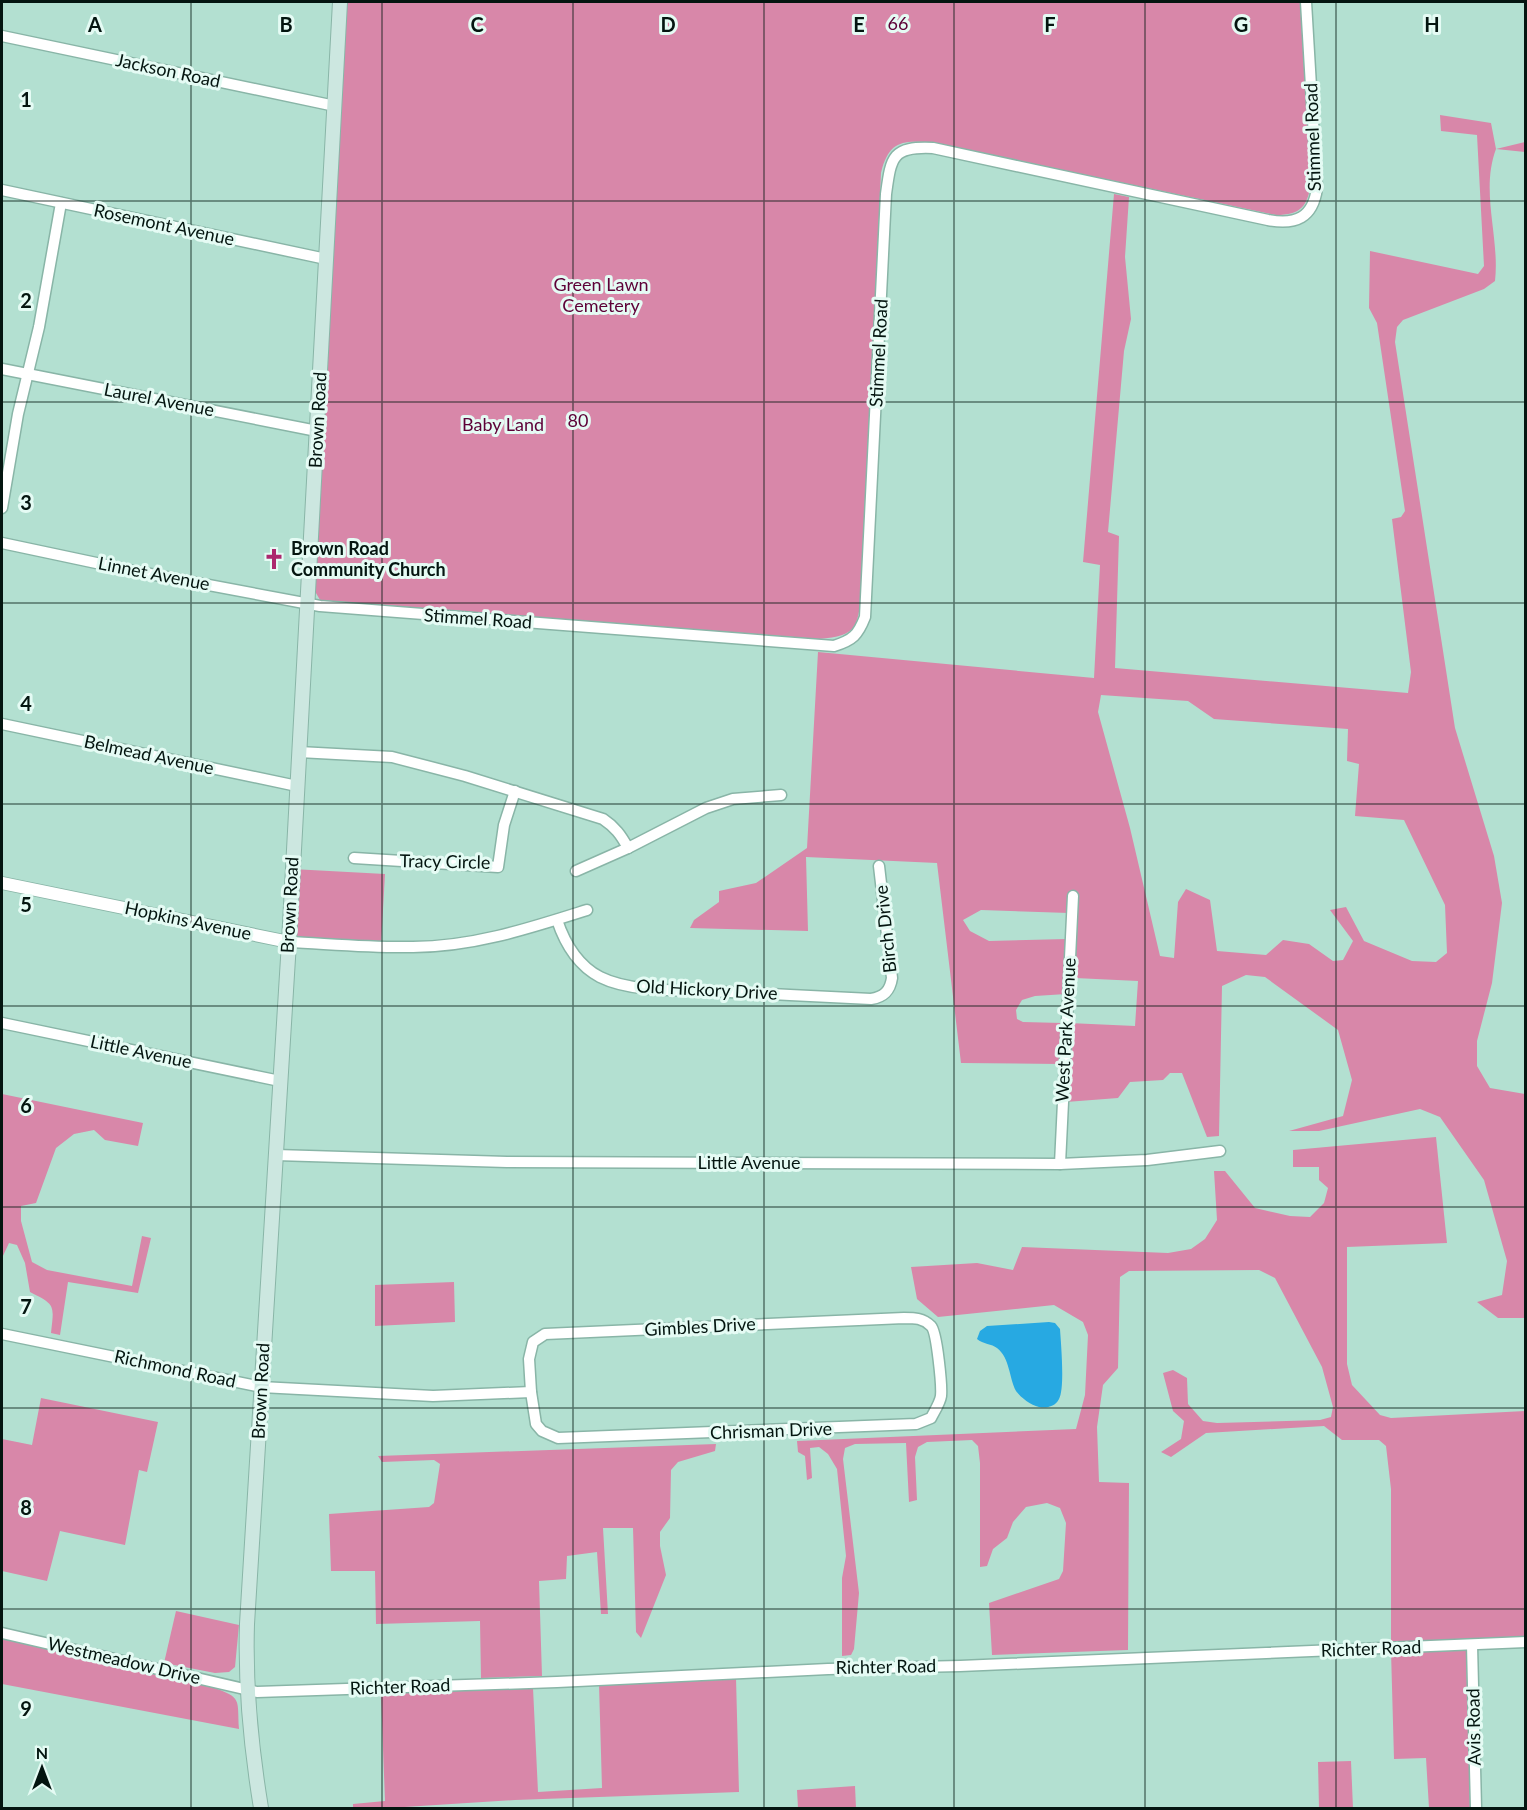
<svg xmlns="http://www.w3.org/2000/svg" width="1527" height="1810" viewBox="0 0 1527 1810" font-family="Lato,sans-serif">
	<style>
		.green { fill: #d887a9; fill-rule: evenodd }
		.water { fill: #27a9e2 }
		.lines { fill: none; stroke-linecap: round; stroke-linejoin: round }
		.minor-casing { stroke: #89b5a7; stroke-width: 13 }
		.tertiary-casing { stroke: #89b5a7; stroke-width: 14 }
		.secondary-casing { stroke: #89b5a7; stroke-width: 16 }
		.minor { stroke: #fff; stroke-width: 10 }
		.tertiary { stroke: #fff; stroke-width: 12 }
		.secondary { stroke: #cce7e0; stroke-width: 14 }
		.grid { fill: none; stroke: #041510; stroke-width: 1.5; stroke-opacity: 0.55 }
		.labels { text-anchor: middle; stroke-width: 6; stroke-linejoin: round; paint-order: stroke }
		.park-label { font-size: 18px; fill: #5d0037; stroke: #e5fbf4 }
		.street-label { font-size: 18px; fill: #041510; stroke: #e5fbf4 }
		.poi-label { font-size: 18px; font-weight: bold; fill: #041510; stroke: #e5fbf4; text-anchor: start }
		.grid-label { font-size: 20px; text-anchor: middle; font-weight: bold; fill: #041510; stroke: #e5fbf4; stroke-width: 6; stroke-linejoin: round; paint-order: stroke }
	</style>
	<rect width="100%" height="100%" fill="#b3e0d1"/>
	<!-- green -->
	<g class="green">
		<path d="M346,2H1300L1311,182C1308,206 1301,215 1276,215L934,143C903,140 889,140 881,173L862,592C857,627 858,636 819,639L320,600L316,593L315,584Z"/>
		<path d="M1440,115L1491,123L1496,149L1525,142V152L1496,149C1480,192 1500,237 1495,281L1484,289L1403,320L1397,327L1395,342L1455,728L1494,856L1502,903L1492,983L1477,1041V1066L1490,1088L1525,1094V1318H1498L1477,1302L1502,1295L1507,1261L1484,1180L1440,1117L1420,1109L1319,1131H1289L1343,1116L1352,1080L1338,1030L1265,977L1246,975L1222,986L1219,1136L1207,1137L1182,1073H1170L1163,1080L1130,1082L1118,1098L1066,1102L1069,1023L1135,1026L1138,981L1075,978L1078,892L1070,891L1069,913L981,910L963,920L970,931L989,941L1067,939L1066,994L1035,996L1022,1000L1016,1010L1017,1019L1023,1022L1062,1023L1060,1064L961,1063L937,863L806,857L808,931L690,928L694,920L719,902V891L756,883L807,848L818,652L1094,678L1100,565L1083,562L1114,194L1129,197L1125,257L1131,319L1124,351L1108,532L1119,536L1115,668L1408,693L1411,672L1392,519L1401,517L1405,511L1377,323L1369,308L1370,251L1478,274L1484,266L1477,135L1441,131ZM1101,695L1188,701L1214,719L1348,729L1347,761L1359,764L1355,816L1404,820L1445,905L1447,953L1436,962L1412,961L1364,941L1346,907L1330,910L1353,941L1343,960L1333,961L1309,944L1283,940L1266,955L1217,951L1210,900L1186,889L1178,902L1174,958L1160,956L1130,828L1098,712Z"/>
		<path d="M292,869L385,874L381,945L290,940Z"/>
		<path d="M2,1094L143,1123L138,1146L105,1140L94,1130L74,1134L56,1148L36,1203L21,1206V1221L32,1262L47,1270L132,1286L142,1236L151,1238L138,1293L68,1282L60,1335L51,1333C54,1305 56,1305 30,1292L25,1263L17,1245L9,1243L2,1258Z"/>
		<path d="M1436,1137L1447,1243L1347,1247V1364L1352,1385L1380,1415L1391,1418L1525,1411V1638L1391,1644V1489L1386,1446L1379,1440H1342L1324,1426L1206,1433L1171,1457L1161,1452L1181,1439L1184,1421L1173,1411L1163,1373L1173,1370L1187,1378L1188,1404L1203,1421L1217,1423L1320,1420L1331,1417L1333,1407L1322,1367L1275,1278L1259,1270L1129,1271L1120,1277L1118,1368L1103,1385L1097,1427L1099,1482L1129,1483L1128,1650L992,1655L989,1603L1059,1579L1063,1571L1066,1523L1060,1508L1047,1503L1026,1507L1013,1522L1007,1538L993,1549L987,1566L980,1567V1463L978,1446L972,1440L927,1442L918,1447L915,1457L917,1500L909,1502L906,1443L855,1444L845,1448L843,1459L859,1593L854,1649L851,1655L842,1656V1578L846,1556L837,1469L828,1454L819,1447L810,1448L812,1478L807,1480L805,1456L798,1452L797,1441L1076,1429L1085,1395L1088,1335L1083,1322L1054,1305L938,1317L917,1299L911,1267L977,1263L1013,1270L1022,1247L1168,1253L1191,1249L1205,1239L1217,1220L1214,1171H1225L1255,1208L1290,1216L1310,1217L1324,1203L1328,1188L1319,1180V1167H1293V1150Z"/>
		<path d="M454,1282L455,1322L375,1326V1285Z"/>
		<path d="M41,1398L158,1422L147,1472L139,1470L125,1545L60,1531L47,1581L2,1571V1439L32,1445Z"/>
		<path d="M716,1444L715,1451L678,1462L671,1470L670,1518L660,1532V1546L666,1575L641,1638L636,1632L633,1528H603L608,1614H601L597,1552L567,1556L566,1579L539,1581L542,1676L481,1678L480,1621L376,1624L375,1571H331L329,1514L429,1507L434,1503L440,1464L434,1460L382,1462L378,1456Z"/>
		<path d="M176,1611L239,1625L235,1667L229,1672L215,1673L164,1663Z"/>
		<path d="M2,1638L212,1687C243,1698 237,1699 239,1729L2,1684Z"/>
		<path d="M1466,1648L1470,1808H1429L1426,1758L1394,1759L1391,1651Z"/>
		<path d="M736,1678L739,1792L515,1800L389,1808H353V1804L385,1801L381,1694L533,1688L538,1792L602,1788L599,1684Z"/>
		<path d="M1351,1761L1353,1808H1319L1318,1762Z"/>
		<path d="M855,1786L856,1808H798L797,1790Z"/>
	</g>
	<!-- water -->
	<path class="water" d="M1049,1322L1055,1323L1060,1329C1061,1344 1065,1388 1059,1399C1055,1407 1047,1408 1039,1407C1031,1405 1021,1398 1016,1391C1009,1378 1010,1358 997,1348C992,1344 983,1344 977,1339L980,1331L987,1326Z"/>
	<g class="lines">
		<defs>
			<g id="minor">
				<path d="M2,36L335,106"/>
				<path d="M2,190L326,259"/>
				<path d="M2,369L317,431"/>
				<path d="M2,508L18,414L39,327L61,203"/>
				<path d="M2,543L134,571L320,606L834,646C853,640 858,635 865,617L886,194C891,157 892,146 933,148L1268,220C1296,225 1313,218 1317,188L1306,2"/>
				<path d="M2,724L297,786"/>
				<path d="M299,752L392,757L465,776L603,819C615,827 621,835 628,848"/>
				<path d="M354,858L498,867L504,825L515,791"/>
				<path d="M576,871L628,848L706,808L733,799L781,795"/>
				<path d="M557,920C565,944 577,965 600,977C630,992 676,990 709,991C763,994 817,996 871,999C884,997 890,991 892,978L879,866"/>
				<path d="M289,942C330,944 372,948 413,947C473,947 530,928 587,910"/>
				<path d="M2,1023L280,1081"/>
				<path d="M276,1155L507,1162L1060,1164L1147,1160L1220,1151"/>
				<path d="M1060,1164L1073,896"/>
				<path d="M904,1318C915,1318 923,1318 931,1326C937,1332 942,1386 941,1396C940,1403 934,1412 931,1418L916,1424L558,1438L542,1431L536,1424L531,1392L529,1359L533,1342L545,1334Z"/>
				<path d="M2,1334L261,1387L433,1396L531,1392"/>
				<path d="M2,1633L257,1692L557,1682L828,1669L960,1666L1526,1642"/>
				<path d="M1472,1645L1476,1808"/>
			</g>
			<path id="tertiary" d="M2,883L289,942"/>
			<path id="secondary" d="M261,1808C251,1747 245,1687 247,1624L289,942L340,2"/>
		</defs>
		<!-- minor casing -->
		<use href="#minor" class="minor-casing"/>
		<!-- tertiary casing -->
		<use href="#tertiary" class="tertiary-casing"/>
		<!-- secondary casing -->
		<use href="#secondary" class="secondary-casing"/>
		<!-- minor -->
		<use href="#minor" class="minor"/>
		<!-- tertiary -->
		<use href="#tertiary" class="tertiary"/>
		<!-- secondary -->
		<use href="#secondary" class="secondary"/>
	</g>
	<!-- grid -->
	<path class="grid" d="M191,2V1808M382,2V1808M573,2V1808M764,2V1808M954,2V1808M1145,2V1808M1336,2V1808M2,201H1526M2,402H1526M2,603H1526M2,804H1526M2,1006H1526M2,1207H1526M2,1408H1526M2,1609H1526"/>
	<!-- icons -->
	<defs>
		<symbol id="church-bare" viewBox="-9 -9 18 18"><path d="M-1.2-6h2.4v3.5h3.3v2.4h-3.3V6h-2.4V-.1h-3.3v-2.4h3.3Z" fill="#ac276e" stroke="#e5fbf4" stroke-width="2.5" paint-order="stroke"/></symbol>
	</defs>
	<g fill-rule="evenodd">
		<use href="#church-bare" x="259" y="544" width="30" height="30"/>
	</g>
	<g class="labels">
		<!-- park labels -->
		<g class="park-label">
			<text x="898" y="30">66</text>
			<text x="601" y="291">Green Lawn<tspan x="601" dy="21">Cemetery</tspan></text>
			<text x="578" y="427">80</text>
			<text x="503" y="431">Baby Land</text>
		</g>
		<!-- street labels -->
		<g class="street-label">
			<text transform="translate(168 71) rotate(12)" y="6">Jackson Road</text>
			<text transform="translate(1313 137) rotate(-92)" y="6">Stimmel Road</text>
			<text transform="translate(164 225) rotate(12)" y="6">Rosemont Avenue</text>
			<text transform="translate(879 353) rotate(-87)" y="6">Stimmel Road</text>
			<text transform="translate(159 400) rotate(11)" y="6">Laurel Avenue</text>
			<text transform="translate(318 420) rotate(-87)" y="6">Brown Road</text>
			<text transform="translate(154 574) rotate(11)" y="6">Linnet Avenue</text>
			<text transform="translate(478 619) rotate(4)" y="6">Stimmel Road</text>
			<text transform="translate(149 755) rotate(12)" y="6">Belmead Avenue</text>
			<text transform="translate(445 862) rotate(1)" y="6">Tracy Circle</text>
			<text transform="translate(290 905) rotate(-87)" y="6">Brown Road</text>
			<text transform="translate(188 921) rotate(12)" y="6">Hopkins Avenue</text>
			<text transform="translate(886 929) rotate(-96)" y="6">Birch Drive</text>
			<text transform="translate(707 990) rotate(3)" y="6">Old Hickory Drive</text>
			<text transform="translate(1066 1030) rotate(-87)" y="6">West Park Avenue</text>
			<text transform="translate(141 1052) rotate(12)" y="6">Little Avenue</text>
			<text x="749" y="1169">Little Avenue</text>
			<text transform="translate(700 1327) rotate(-3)" y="6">Gimbles Drive</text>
			<text transform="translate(175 1369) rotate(12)" y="6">Richmond Road</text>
			<text transform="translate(261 1391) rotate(-87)" y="6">Brown Road</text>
			<text transform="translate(771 1431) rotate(-2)" y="6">Chrisman Drive</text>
			<text transform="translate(1371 1649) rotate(-2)" y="6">Richter Road</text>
			<text transform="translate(124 1661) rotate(13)" y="6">Westmeadow Drive</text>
			<text transform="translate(886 1667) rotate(-1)" y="6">Richter Road</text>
			<text transform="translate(400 1687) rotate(-2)" y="6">Richter Road</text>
			<text transform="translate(1474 1727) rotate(-91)" y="6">Avis Road</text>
		</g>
		<!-- poi labels -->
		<g class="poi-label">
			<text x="291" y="555">Brown Road<tspan x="291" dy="21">Community Church</tspan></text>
		</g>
	</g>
	<g class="grid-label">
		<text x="95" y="32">A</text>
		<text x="286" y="32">B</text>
		<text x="477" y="32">C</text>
		<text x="668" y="32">D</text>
		<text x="859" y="32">E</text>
		<text x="1050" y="32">F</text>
		<text x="1241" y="32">G</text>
		<text x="1432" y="32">H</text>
		<text x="26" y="107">1</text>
		<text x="26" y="308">2</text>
		<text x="26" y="510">3</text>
		<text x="26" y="711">4</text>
		<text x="26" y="912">5</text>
		<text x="26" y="1113">6</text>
		<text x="26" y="1314">7</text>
		<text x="26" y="1515">8</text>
		<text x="26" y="1716">9</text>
	</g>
	<!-- border -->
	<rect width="1527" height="1810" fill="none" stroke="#041510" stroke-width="6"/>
	<!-- north arrow -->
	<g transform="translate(42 1768)" stroke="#e5fbf4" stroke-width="4.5" paint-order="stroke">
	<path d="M0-4.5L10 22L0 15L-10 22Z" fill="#041510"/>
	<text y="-9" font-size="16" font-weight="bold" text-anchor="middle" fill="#041510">N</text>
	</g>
</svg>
